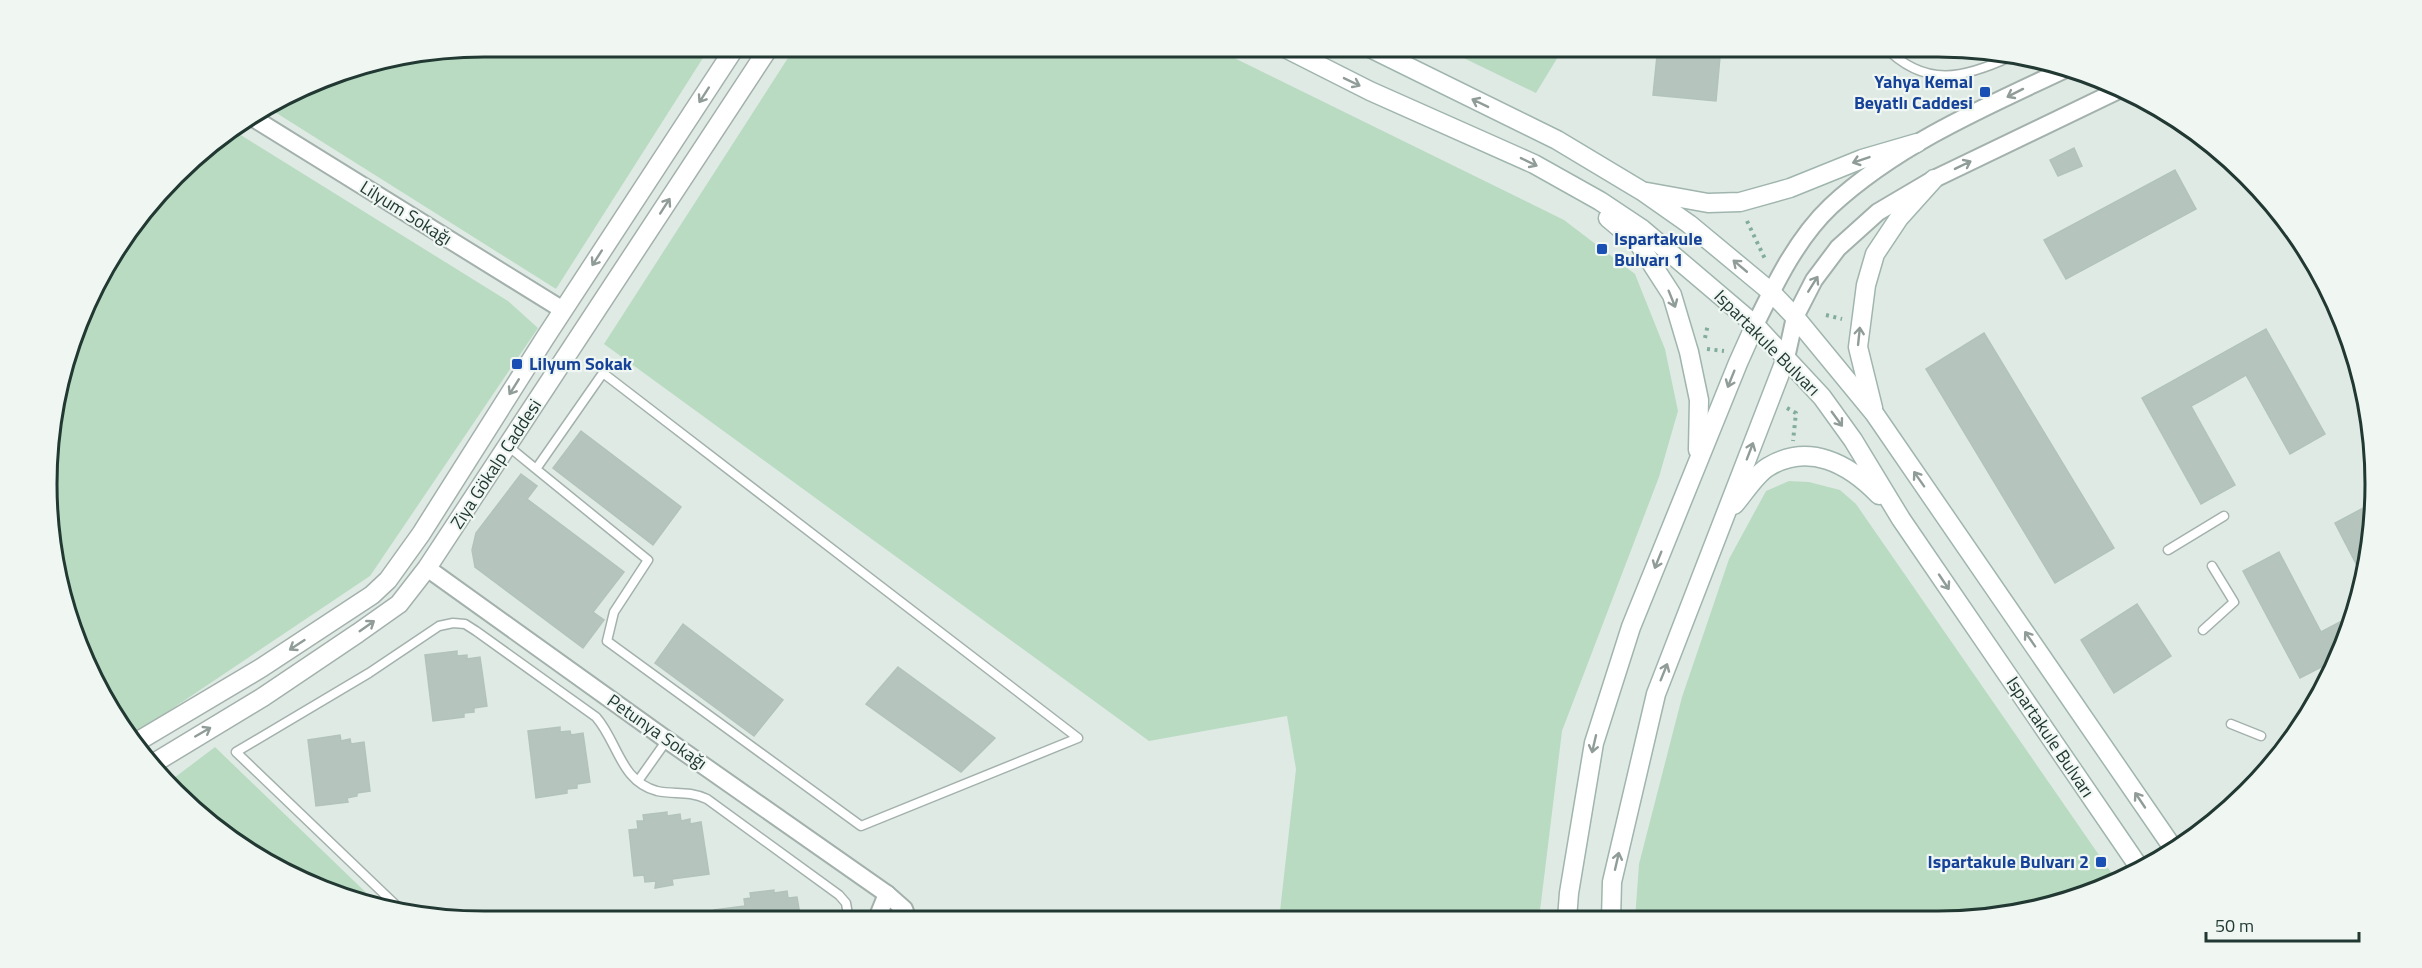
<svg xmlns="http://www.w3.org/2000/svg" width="2422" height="968" viewBox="0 0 2422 968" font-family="'Titillium Web',sans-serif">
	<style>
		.green { fill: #b9dbc2 }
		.building { fill: #b5c5be; stroke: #b2c3bc; stroke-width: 1.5 }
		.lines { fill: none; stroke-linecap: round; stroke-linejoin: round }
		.service-casing { stroke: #a3b1ac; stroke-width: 11 }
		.minor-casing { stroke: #a3b1ac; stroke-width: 20 }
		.tertiary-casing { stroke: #a3b1ac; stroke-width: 21 }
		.secondary-casing { stroke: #9fb5ad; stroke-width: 21 }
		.path { stroke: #81ac9e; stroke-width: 4; stroke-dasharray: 3 4.5; stroke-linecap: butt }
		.service { stroke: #fff; stroke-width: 8 }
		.minor { stroke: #fff; stroke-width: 16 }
		.tertiary { stroke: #fff; stroke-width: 18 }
		.secondary { stroke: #fff; stroke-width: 18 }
		.oneway { stroke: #909c98 }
		.transit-dot { fill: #1a4fb4; stroke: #f0f7f3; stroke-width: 2 }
		.labels { text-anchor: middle; stroke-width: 4.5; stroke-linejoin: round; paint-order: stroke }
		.transit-label { font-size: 18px; font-weight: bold; fill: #164399; stroke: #f0f7f3; text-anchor: end }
		.street-label { font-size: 18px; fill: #213932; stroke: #f0f7f3 }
		.rim { fill: none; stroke: #213932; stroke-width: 3 }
	</style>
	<rect width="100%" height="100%" fill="#e0eae5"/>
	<!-- green -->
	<g class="green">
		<path d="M484,47H710L556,289L270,109L275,101L343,70Z"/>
		<path d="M795,47H1212L1564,220L1635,274L1665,349L1678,411L1659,477L1562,731L1539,919L1279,920L1296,769L1287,716L1149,741L604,344Z"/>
		<path d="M1441,47H1564L1536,93Z"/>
		<path d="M231,129L508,301L538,328L370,576L130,737L120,727L80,651L55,570L50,427L70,343L105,266L196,155Z"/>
		<path d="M1789,481L1809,482L1840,490L1856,504L2117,881L1995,918L1635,919L1639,864L1682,697L1729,559L1766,491Z"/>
		<path d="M215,747L382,908L370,906L291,877L218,831L170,781Z"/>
	</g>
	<!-- building -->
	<g class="building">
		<path d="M1658,46H1721L1716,101L1653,95Z"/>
		<path d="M2074,148L2082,166L2058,176L2050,160Z"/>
		<path d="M2175,170L2196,209L2066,279L2044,240Z"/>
		<path d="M2266,329L2325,434L2290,454L2246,375L2206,398L2191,406L2235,485L2201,504L2142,398Z"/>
		<path d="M1984,333L2114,548L2055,583L1926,369Z"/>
		<path d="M581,431L681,507L653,545L553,468Z"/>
		<path d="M521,474L537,486L527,499L624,572L593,612L604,620L583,648L475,567L472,550L476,533Z"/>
		<path d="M2369,505L2374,514L2364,579L2335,523Z"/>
		<path d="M2279,552L2321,632L2353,615L2335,660L2300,678L2243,571Z"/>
		<path d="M2137,604L2171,656L2114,693L2081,640Z"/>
		<path d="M683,624L783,700L754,736L655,663Z"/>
		<path d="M457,651V656L467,655V659L480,657L487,706L474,708V712L464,713V717L433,721L425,655Z"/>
		<path d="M898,667L995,738L961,772L866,704Z"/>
		<path d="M560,727V732L570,731L571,735L583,733L590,782L577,784V788L567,789V793L536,798L528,731Z"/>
		<path d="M340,735L341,741L350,739L351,744L364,742L370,791L357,793V796L347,798L348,802L316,806L308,740Z"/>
		<path d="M667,812V816L680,814L681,821L690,819V824L701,822L709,874L672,879L673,885L655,888L656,881L645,882L644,875L634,876L629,830L638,829L637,821H644L643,815Z"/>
		<path d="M774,890V893L787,891L788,898L797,897L801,921H714V910L745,906L744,899L751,898L750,893Z"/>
	</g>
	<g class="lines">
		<defs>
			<g id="service">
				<path d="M1884,46C1925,89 1965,78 2012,56"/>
				<path d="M508,446L536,469L648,560L614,612L607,641L861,826L1078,738L603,373L536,469"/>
				<path d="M2168,550L2224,516"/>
				<path d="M2203,630L2234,602L2212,566"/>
				<path d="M2231,724L2261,736"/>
				<path d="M638,781L667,740"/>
				<path d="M402,911L236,752L369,673L439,626L453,623L465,624L476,631L596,717C618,742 620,781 657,791C675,795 687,790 707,799L839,895L846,903L849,921"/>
			</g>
			<g id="minor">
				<path d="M250,116L563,310"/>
				<path d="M1755,325C1775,284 1797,238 1831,206C1898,144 1987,106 2068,68"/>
				<path d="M1786,358L1795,317L1814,280L1838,248L1878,212L1934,179L2123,88"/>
				<path d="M427,568L667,740L887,894L904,909L908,920"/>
				<path d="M876,921L887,894"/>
			</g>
			<g id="tertiary">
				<path d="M135,743L261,668L372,595L388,580L421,534L545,338L736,46"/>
				<path d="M154,763L263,697L358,633L399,604L427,568L770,46"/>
			</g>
			<g id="secondary">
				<path d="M1281,46L1370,91L1534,164L1600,201L1642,229L1755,325L1822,397L1853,440L1901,519L2141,870"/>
				<path d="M1366,46L1557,140L1642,191L1689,224L1771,292L1795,317L1874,413L2173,848"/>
				<path d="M1647,192L1708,203L1740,202L1790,188L1862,159L1917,143"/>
				<path d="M1608,218L1639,244L1672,295L1689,352L1699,400L1698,450"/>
				<path d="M1873,408L1858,347L1866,285L1875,254L1899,218L1934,179"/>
				<path d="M1734,505C1744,494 1755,475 1768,467C1809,442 1849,464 1879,495"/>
				<path d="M1567,919L1569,893L1594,743L1631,627L1738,363L1755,325"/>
				<path d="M1611,919L1612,882L1656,694L1786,358"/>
			</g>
		</defs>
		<!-- service casing -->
		<use href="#service" class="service-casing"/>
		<!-- minor casing -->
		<use href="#minor" class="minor-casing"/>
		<!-- tertiary casing -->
		<use href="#tertiary" class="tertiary-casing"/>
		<!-- secondary casing -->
		<use href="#secondary" class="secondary-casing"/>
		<!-- path -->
		<g class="path">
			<path d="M1747,221L1766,261"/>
			<path d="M1826,315L1842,319"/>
			<path d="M1705,338L1708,324"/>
			<path d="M1707,349L1724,351"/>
			<path d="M1787,408L1796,413L1793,441"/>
		</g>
		<!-- service -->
		<use href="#service" class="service"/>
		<!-- minor -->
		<use href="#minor" class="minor"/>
		<!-- tertiary -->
		<use href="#tertiary" class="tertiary"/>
		<!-- secondary -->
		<use href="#secondary" class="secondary"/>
	</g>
	<!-- one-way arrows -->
	<defs><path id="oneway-shaft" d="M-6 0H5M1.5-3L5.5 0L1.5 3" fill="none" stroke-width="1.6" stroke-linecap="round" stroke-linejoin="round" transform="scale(1.5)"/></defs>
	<g class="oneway">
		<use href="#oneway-shaft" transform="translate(1352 82) rotate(26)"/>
		<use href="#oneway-shaft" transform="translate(2015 93) rotate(153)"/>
		<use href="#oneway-shaft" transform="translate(704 95) rotate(123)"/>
		<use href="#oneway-shaft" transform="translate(1480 103) rotate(-154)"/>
		<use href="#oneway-shaft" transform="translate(1861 160) rotate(161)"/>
		<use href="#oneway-shaft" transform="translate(1529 162) rotate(26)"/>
		<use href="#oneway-shaft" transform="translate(1963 165) rotate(-26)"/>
		<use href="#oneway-shaft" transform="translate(665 206) rotate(-57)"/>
		<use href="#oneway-shaft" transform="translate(597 258) rotate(123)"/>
		<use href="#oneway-shaft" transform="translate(1740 266) rotate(-140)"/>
		<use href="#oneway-shaft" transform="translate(1813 284) rotate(-58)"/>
		<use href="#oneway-shaft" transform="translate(1672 299) rotate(68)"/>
		<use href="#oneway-shaft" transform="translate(1859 336) rotate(-84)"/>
		<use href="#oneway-shaft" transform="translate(1731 379) rotate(112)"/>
		<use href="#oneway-shaft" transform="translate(514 387) rotate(122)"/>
		<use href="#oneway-shaft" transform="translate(1837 419) rotate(54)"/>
		<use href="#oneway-shaft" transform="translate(1750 451) rotate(-69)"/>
		<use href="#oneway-shaft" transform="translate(1919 479) rotate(-125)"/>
		<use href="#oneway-shaft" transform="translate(1658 560) rotate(112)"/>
		<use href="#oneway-shaft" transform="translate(1944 582) rotate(56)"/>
		<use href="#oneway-shaft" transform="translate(367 626) rotate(-35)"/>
		<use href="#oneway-shaft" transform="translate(2030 639) rotate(-125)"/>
		<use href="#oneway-shaft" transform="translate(297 645) rotate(147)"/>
		<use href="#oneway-shaft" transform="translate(1664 672) rotate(-68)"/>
		<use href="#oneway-shaft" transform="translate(203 732) rotate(-30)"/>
		<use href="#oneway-shaft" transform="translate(1594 744) rotate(103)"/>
		<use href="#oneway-shaft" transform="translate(2140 800) rotate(-124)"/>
		<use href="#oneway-shaft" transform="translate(1617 861) rotate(-77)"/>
	</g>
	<!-- markers -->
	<g class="transit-dot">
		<rect x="1979" y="86" width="12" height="12" rx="3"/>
		<rect x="1596" y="243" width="12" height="12" rx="3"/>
		<rect x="511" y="358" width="12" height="12" rx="3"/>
		<rect x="2095" y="856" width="12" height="12" rx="3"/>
	</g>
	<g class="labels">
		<!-- transit labels -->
		<g class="transit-label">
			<text x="1973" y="88">Yahya Kemal<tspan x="1973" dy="21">Beyatlı Caddesi</tspan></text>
			<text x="1614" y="245" text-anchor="start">Ispartakule<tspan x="1614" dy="21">Bulvarı 1</tspan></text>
			<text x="529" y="370" text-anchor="start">Lilyum Sokak</text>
			<text x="2089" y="868">Ispartakule Bulvarı 2</text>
		</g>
		<!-- street labels -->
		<g class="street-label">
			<text transform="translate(406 213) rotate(32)" y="6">Lilyum Sokağı</text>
			<text transform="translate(1767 343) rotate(45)" y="6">Ispartakule Bulvarı</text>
			<text transform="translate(496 464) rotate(-57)" y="6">Ziya Gökalp Caddesi</text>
			<text transform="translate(657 732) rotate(35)" y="6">Petunya Sokağı</text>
			<text transform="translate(2050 737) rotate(56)" y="6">Ispartakule Bulvarı</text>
		</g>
	</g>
	<!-- crop -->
	<path d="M0 0H2422V968H0ZM484 57H1938A427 427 0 0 1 2365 484V484A427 427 0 0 1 1938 911H484A427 427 0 0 1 57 484V484A427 427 0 0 1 484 57Z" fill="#f0f7f3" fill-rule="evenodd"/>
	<path class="rim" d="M484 57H1938A427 427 0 0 1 2365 484V484A427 427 0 0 1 1938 911H484A427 427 0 0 1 57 484V484A427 427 0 0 1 484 57Z"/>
	<!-- scale -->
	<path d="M2206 932v9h153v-9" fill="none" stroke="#213932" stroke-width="3"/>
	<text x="2215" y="932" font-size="18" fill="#213932" stroke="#f0f7f3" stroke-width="4.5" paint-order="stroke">50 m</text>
</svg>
